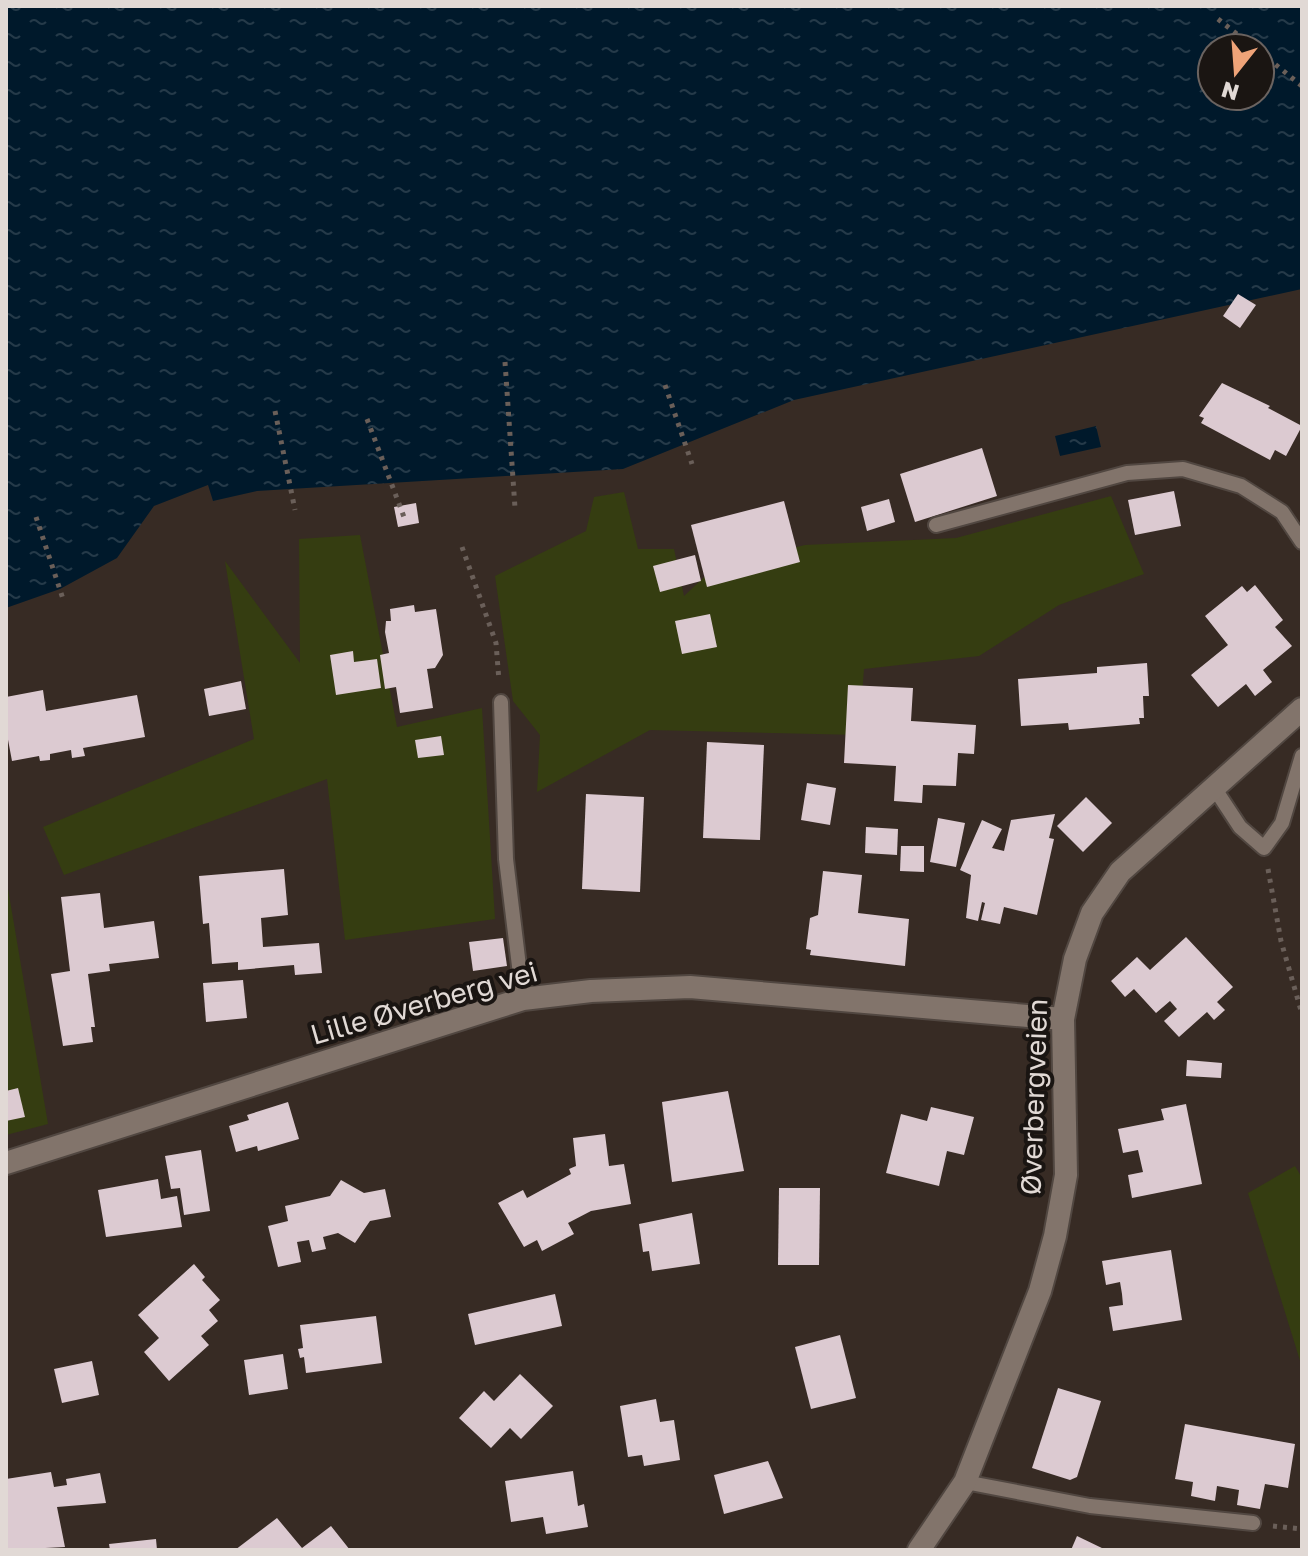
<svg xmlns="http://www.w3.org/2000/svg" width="1308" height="1556" viewBox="0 0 1308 1556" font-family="'Golos Text',sans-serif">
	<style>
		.grass { fill: #353d11 }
		.water { fill: url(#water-ripples); fill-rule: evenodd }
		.building { fill: #dccad1 }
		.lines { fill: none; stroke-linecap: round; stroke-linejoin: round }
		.service-casing { stroke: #514741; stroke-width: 18 }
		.minor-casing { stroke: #514741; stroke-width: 26 }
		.path { stroke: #6a5f59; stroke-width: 5; stroke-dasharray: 4 6; stroke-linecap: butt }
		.service { stroke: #82746b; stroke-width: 14 }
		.minor { stroke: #82746b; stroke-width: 22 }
		.labels { text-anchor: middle; stroke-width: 8; stroke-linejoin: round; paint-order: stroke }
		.street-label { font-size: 28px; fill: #e1d9d5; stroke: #1a1512 }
	</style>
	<defs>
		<pattern id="water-ripples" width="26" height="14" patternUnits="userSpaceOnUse" patternTransform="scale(2)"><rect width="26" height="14" fill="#00192b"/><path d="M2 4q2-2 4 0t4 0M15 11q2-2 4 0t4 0" fill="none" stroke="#253a49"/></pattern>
	</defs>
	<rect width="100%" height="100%" fill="#372b24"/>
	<!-- grass -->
	<g class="grass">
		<path d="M624,492L638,549H674L684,596L716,566L805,545L956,538L1111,496L1144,574L1059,605L979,656L864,669L859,735L650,730L537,792L540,735L513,701L495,576L586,531L594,497Z"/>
		<path d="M360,535L397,727L482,708L495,919L345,940L327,779L64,875L43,827L254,739L225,561L300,663L299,539Z"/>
		<path d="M7,883L48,1124L6,1135V884Z"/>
		<path d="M1295,1166L1302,1178V1367L1248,1193Z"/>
	</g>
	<!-- water -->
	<g class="water">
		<path d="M6,6H1302V289L794,400L623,469L257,491L213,501L208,485L154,506L117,558L60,589L6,608ZM1212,48H1260V96H1212Z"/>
		<path d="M1096,426L1101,447L1060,456L1055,436Z"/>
	</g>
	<!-- building -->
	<g class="building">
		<path d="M1238,294L1256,305L1240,328L1223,316Z"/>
		<path d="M1222,383L1270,406L1268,408L1302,426L1286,456L1275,450L1270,460L1201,423L1204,418L1199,416Z"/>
		<path d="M982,448L997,496L915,522L900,474Z"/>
		<path d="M1174,491L1181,526L1135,535L1128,500Z"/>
		<path d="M889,499L895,522L867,531L861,507Z"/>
		<path d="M784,501L800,562L707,587L691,525Z"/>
		<path d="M416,503L419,523L398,527L394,507Z"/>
		<path d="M695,555L701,581L660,592L653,566Z"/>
		<path d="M1255,585L1283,620L1275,627L1292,646L1263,670L1272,682L1255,696L1246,684L1218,707L1191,675L1228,645L1205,616L1242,586L1247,592Z"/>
		<path d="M414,605L415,612L436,609L443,655L435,668L427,669L433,708L400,713L396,687L385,689L380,655L389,653L385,632L386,621H391L390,609Z"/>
		<path d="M710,614L717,647L682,654L675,621Z"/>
		<path d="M353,651L354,662L377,659L381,688L336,695L330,655Z"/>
		<path d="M1147,663L1149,696H1143L1144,718H1139L1140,724L1069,730L1068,723L1021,726L1018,679L1097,673V667Z"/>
		<path d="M241,681L246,709L209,716L204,689Z"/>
		<path d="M848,685L913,688L911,721L976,725L974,754L958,753L956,786L923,785L922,803L894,801L896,766L844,763Z"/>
		<path d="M43,690L46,711L137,695L145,737L83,748L85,756L72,758L71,750L50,754V760L40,761L39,756L12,761L6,729V697Z"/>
		<path d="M441,736L444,755L418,758L415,740Z"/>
		<path d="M707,742L764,745L760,840L703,838Z"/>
		<path d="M807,783L836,788L830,825L801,820Z"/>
		<path d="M586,794L644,797L640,892L582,889Z"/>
		<path d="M1086,797L1112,823L1083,852L1057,826Z"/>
		<path d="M1055,814L1049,838L1054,839L1037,915L1004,907L1000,924L981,920L985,903L982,902L978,921L966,918L971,875L960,870L982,820L1002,829L992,848L1004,851L1011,820Z"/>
		<path d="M938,818L965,823L956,867L930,862Z"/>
		<path d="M866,827L898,829L897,855L865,853Z"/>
		<path d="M901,846H924V872L900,871Z"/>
		<path d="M284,869L288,915L261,918L263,947L319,943L322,973L295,975L294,965L238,970V962L212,964L209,923L203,924L199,876Z"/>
		<path d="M823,871L862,875L858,913L909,919L905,966L810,955L811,950L806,949L810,918L818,915Z"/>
		<path d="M100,893L104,928L154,921L159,958L109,964L110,971L88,974L95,1027H91L93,1042L63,1046L51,974L70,971L61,897Z"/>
		<path d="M1186,937L1233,987L1217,1002L1225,1010L1214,1020L1207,1012L1179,1037L1164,1021L1177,1009L1170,1001L1156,1013L1134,989L1125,997L1111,981L1137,957L1150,970Z"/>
		<path d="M503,938L507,966L473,971L469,942Z"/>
		<path d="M243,980L247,1018L206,1022L203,983Z"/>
		<path d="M1187,1060L1222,1063L1221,1078L1186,1076Z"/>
		<path d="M18,1088L25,1117L6,1121V1091Z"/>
		<path d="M728,1091L744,1171L672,1182L662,1102Z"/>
		<path d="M288,1102L299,1139L258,1151L257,1146L236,1152L229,1126L249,1120L247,1115Z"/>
		<path d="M1186,1104L1202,1184L1132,1198L1128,1175L1143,1172L1138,1150L1123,1153L1118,1129L1164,1120L1161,1109Z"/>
		<path d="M931,1107L974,1117L964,1155L947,1151L939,1186L886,1173L901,1114L927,1121Z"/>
		<path d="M605,1134L609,1166L624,1164L631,1204L591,1211L568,1223L574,1234L542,1251L537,1240L524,1247L498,1203L523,1190L527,1198L571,1174L569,1169L576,1166L573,1138Z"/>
		<path d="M201,1150L210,1211L184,1215L180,1188L171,1189L165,1156Z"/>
		<path d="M158,1179L161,1199L177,1196L182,1227L106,1237L98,1190Z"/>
		<path d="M341,1180L364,1193L385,1189L391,1217L370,1221L355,1243L338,1233L323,1237L326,1249L312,1252L309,1240L297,1242L301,1262L278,1267L268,1226L288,1221L285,1206L330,1196Z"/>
		<path d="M779,1188H820L819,1265H778Z"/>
		<path d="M692,1213L700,1264L652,1271L649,1251L643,1252L639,1224Z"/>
		<path d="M1171,1250L1182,1320L1113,1331L1109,1307L1123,1305L1122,1294L1120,1282L1106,1285L1102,1261Z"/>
		<path d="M194,1264L205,1277L202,1280L220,1300L209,1310L218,1321L201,1336L209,1345L169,1381L144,1352L159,1338L138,1315Z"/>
		<path d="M555,1294L562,1326L475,1345L468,1314Z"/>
		<path d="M376,1316L382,1363L306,1373L304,1357L300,1358L298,1349L303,1348L300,1325Z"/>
		<path d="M840,1335L856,1398L811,1409L795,1347Z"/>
		<path d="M283,1354L288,1389L249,1395L244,1360Z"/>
		<path d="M92,1361L99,1395L62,1403L54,1369Z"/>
		<path d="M520,1374L553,1406L521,1439L510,1428L491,1448L459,1418L484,1391L494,1401Z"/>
		<path d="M1058,1388L1101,1401L1077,1477L1070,1480L1032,1468Z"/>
		<path d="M656,1399L660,1422L674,1420L680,1460L644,1466L642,1455L628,1457L620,1406Z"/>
		<path d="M1185,1424L1295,1444L1288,1488L1265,1484L1260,1509L1237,1505L1239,1490L1217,1486L1215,1501L1191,1496L1193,1482L1175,1479Z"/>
		<path d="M768,1461L783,1498L724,1514L714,1475Z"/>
		<path d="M573,1471L578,1506L584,1504L588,1527L546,1534L543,1517L511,1522L505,1481Z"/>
		<path d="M51,1472L54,1487L67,1485L66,1479L100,1473L106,1503L57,1507L65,1547L6,1550V1479Z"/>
		<path d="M277,1518L302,1548L331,1526L350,1550H235Z"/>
		<path d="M1077,1536L1106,1550H1071Z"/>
		<path d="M156,1539L157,1550H110L109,1544Z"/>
	</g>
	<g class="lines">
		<defs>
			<g id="service">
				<path d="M936,525L1127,473L1183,469L1241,486L1282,512L1302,542"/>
				<path d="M501,702L506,859L523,999"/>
				<path d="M1215,789L1240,827L1264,848L1282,823L1302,756"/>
				<path d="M965,1482L1090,1506L1253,1523"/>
			</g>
			<g id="minor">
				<path d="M6,1163L523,999L591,991L690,987L1063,1019"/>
				<path d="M919,1550L965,1482L1040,1291L1055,1236L1066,1175L1063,1019L1075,959L1092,913L1120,872L1302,709"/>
			</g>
		</defs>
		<!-- service casing -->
		<use href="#service" class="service-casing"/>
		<!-- minor casing -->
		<use href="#minor" class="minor-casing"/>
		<!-- path -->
		<g class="path">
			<path d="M1218,19L1254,48"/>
			<path d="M1260,52L1302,86"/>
			<path d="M505,362L515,508"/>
			<path d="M665,385L692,464"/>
			<path d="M275,411L295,510"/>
			<path d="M367,419L404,517"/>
			<path d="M36,517L63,599"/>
			<path d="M462,547L496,643L499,681"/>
			<path d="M1268,869L1281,941L1302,1014"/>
			<path d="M1273,1526L1302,1529"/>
		</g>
		<!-- service -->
		<use href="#service" class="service"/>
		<!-- minor -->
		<use href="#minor" class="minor"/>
	</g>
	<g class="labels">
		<!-- street labels -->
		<g class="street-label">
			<text transform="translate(424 1003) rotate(-16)" y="10">Lille Øverberg vei</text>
			<text transform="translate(1034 1097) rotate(-88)" y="10">Øverbergveien</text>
		</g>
	</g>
	<!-- border -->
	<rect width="1308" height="1556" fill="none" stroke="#e1d9d5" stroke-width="16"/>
	<!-- north arrow -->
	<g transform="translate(1236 72) rotate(197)"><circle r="38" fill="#1a1512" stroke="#6a6360" stroke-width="2"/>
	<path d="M0-6L14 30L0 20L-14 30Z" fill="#efa378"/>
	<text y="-12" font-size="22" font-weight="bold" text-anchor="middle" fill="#e1d9d5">N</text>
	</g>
</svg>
